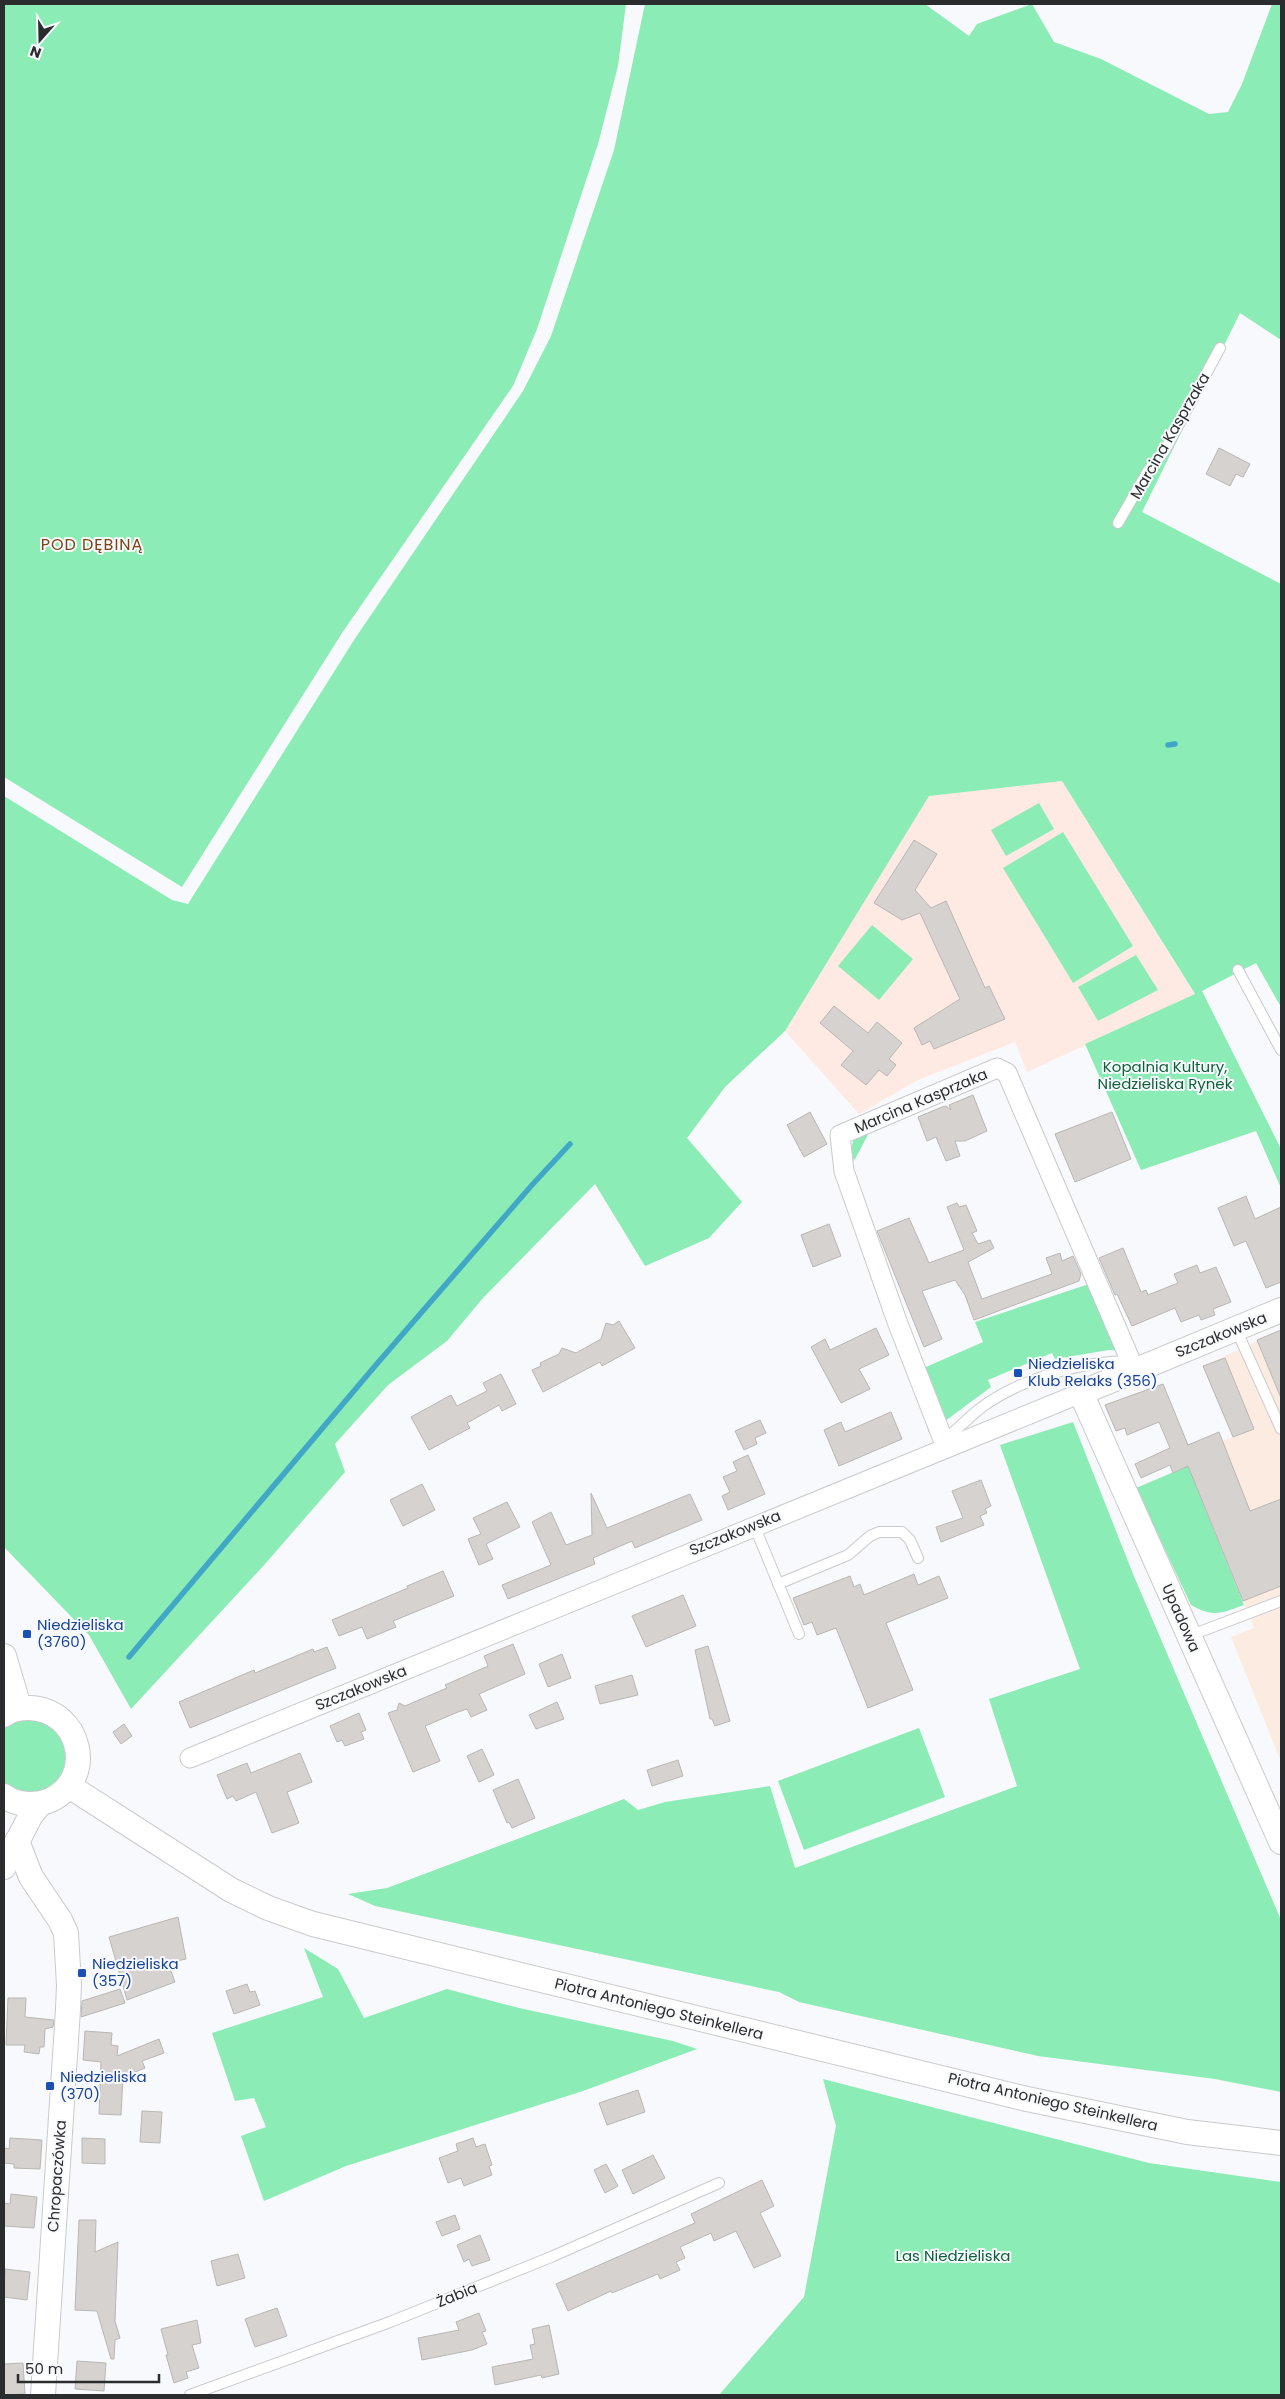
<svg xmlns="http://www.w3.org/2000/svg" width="1285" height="2399" viewBox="0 0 1285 2399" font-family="Poppins,sans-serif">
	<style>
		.commercial { fill: #fcebe0 }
		.education { fill: #feeae2 }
		.green { fill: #8becb5 }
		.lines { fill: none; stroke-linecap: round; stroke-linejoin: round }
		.stream { stroke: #41a7c7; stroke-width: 5.5 }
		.building { fill: #d5d2cf; stroke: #b9b7b4 }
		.service-casing { stroke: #c9cacd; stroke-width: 12 }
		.minor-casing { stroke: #c9cacd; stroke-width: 21 }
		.tertiary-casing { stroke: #c9cacd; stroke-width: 26 }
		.service { stroke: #fff; stroke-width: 10 }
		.minor { stroke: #fff; stroke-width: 19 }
		.tertiary { stroke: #fff; stroke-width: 24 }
		.transit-dot { fill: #1a4fb4; stroke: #f8f9fc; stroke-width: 2 }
		.labels { text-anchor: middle; stroke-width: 4; stroke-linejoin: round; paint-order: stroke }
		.street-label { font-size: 15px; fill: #2b2c2d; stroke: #f8f9fc }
		.park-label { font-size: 15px; fill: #0e603b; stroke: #f8f9fc }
		.transit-label { font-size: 15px; fill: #164399; stroke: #f8f9fc; text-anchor: start }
		.neighbourhood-label { font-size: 16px; letter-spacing: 1px; fill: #7e4215; stroke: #f8f9fc }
	</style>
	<rect width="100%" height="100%" fill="#f8f9fc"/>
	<!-- commercial -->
	<path class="commercial" d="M1281,1330V1762L1231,1637L1254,1628L1183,1456L1233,1437L1203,1366Z"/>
	<!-- education -->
	<path class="education" d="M1062,781L1195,995L1027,1072L1015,1042L918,1080L859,1114L785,1031L928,796Z"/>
	<!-- green -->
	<g class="green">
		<path d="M4,4H626L618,66L598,144L537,329L513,386L342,633L182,887L4,777Z"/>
		<path d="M645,4H925L969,36L977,24L1032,4L1054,42L1101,59L1209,114L1228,112L1242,84L1272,4H1281V340L1240,313L1142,512L1281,584V1007L1256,963L1202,991L1281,1149V1188L1256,1131L1141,1170L1085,1044L1195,994L1062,781L929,796L785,1031L725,1087L687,1138L742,1202L709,1238L645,1266L595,1184L483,1298L447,1341L388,1385L335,1444L345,1472L265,1564L131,1709L89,1635L4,1547V796L172,900L188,904L354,640L523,391L551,336L614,150Z"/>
		<path d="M1039,803L1054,829L1006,856L991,830Z"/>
		<path d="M1063,832L1133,946L1073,983L1003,868Z"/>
		<path d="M872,925L913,959L879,1000L838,966Z"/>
		<path d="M1136,955L1158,990L1098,1021L1078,987Z"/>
		<path d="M871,1129L854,1161C848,1141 854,1136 871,1129Z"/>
		<path d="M1098,1281L1127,1351L1109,1350L1055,1359L1052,1353L988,1380L991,1387L929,1433L910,1374L983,1342L975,1322Z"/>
		<path d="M1073,1422L1133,1574L1281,1920V2092L1215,2079L1038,2056L799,2002L779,1992L375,1906L348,1894L387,1888L624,1799L638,1810L665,1802L770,1786L795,1868L1017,1786L989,1699L1080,1669L1000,1445Z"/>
		<path d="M1188,1466L1244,1605C1221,1613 1214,1618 1191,1605L1136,1488Z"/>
		<path d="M14,1717L53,1722L71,1758L60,1783L36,1796L4,1788V1722Z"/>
		<path d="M919,1728L945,1797L804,1850L778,1781Z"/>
		<path d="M304,1948L338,1969L364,2018L447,1989L519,2008L673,2041L697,2049L583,2091L346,2166L264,2201L241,2136L266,2127L254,2098L235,2101L212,2033L323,1997Z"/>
		<path d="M823,2079L1149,2163L1281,2182V2395H719L804,2297L836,2126Z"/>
	</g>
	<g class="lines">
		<!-- stream -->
		<g class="stream">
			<path d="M1168,745L1175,744"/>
			<path d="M129,1657L375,1366L532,1185L570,1144"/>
		</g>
	</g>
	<!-- building -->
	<g class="building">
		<path d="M1219,448L1250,464L1243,477L1236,474L1230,486L1206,474Z"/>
		<path d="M914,840L937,854L915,890L931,908L946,901L985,988L989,986L1005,1019L934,1049L930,1041L922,1045L914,1028L960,999L920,913L902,920L874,903Z"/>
		<path d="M834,1006L868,1033L877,1022L902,1043L889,1059L896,1065L887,1076L879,1070L866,1085L841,1065L853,1051L820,1023Z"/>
		<path d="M973,1095L987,1131L965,1141H955L960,1156L946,1161L936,1137L927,1141L918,1117L942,1107L946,1106L951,1110L949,1105Z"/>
		<path d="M810,1112L827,1144L804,1157L787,1125Z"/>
		<path d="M1112,1112L1131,1159L1075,1182L1055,1134Z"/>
		<path d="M1246,1196L1255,1219L1281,1207V1282L1266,1288L1246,1241L1234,1246L1218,1208Z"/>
		<path d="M957,1203L959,1207L966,1205L977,1231L972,1233L978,1244L990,1240L994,1248L968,1262L982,1299L1052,1274L1046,1258L1060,1253L1062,1261L1073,1256L1081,1274L1079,1281L974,1320L965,1295L955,1280L922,1291L942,1339L924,1347L877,1231L909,1218L929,1263L964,1250L947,1207Z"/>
		<path d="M829,1224L841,1256L813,1267L801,1235Z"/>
		<path d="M1123,1248L1141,1292L1146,1290L1148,1295L1178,1283L1174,1274L1197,1265L1200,1273L1216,1267L1231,1302L1213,1309L1215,1315L1201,1320L1199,1315L1181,1322L1175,1308L1132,1326L1117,1294L1115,1295L1099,1258Z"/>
		<path d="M619,1321L635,1348L602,1366L600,1362L543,1392L532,1370L541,1366L540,1363L559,1354L562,1348L576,1353L601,1339L606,1323L613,1325Z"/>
		<path d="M876,1328L889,1355L859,1369L870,1389L841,1403L811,1347L825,1339L830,1350Z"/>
		<path d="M1281,1330V1398L1257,1340Z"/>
		<path d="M1225,1358L1254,1429L1233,1437L1203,1366Z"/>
		<path d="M501,1374L516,1404L502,1411L499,1405L467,1423L470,1428L429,1450L411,1417L451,1395L457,1406L487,1391L483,1383Z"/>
		<path d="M1163,1384L1188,1445L1219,1432L1250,1511L1281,1499V1586L1243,1601L1188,1466L1173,1473L1170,1465L1141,1478L1135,1464L1170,1448L1159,1422L1127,1435L1125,1428L1116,1431L1105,1405Z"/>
		<path d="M891,1412L902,1439L839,1466L824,1430L841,1422L845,1432Z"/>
		<path d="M760,1420L766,1433L755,1438L757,1444L744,1450L735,1431Z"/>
		<path d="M748,1455L765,1494L728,1510L722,1496L730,1492L723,1477L737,1471L733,1462Z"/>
		<path d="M981,1480L991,1506L985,1509L987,1513L980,1516L984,1525L941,1542L936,1527L963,1518L952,1491Z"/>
		<path d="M422,1484L435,1510L403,1526L390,1500Z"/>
		<path d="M591,1493L607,1528L690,1494L702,1520L635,1548L632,1541L593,1558L595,1564L508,1599L502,1585L551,1565L532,1522L551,1512L566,1545L592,1535Z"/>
		<path d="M507,1502L520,1527L486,1544L493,1559L479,1565L468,1539L481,1534L473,1518Z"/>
		<path d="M443,1571L454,1596L393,1621L396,1627L367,1639L362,1627L339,1636L332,1620L408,1588L407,1586Z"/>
		<path d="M914,1574L918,1585L939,1576L948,1598L886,1623L913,1690L868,1708L836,1628L817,1635L812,1622L804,1625L793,1598L850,1576L854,1587L860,1584L864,1595Z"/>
		<path d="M683,1595L696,1626L646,1647L632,1616Z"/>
		<path d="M513,1644L525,1674L479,1694L487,1710L471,1717L467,1709L458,1712L425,1726L440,1761L413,1772L388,1713L397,1710L399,1703L405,1706L447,1688L445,1685L488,1666L484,1656Z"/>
		<path d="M708,1646L730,1721L715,1726L712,1719H710L695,1650Z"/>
		<path d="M327,1647L336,1668L190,1728L179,1702L254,1670L255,1673L313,1649L314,1652Z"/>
		<path d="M562,1654L571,1678L548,1687L539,1664Z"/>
		<path d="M632,1675L638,1695L600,1704L595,1686Z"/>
		<path d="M557,1702L564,1719L536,1729L529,1715Z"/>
		<path d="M359,1713L366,1730L361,1732L364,1739L345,1746L342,1740L337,1742L330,1726Z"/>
		<path d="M124,1724L132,1736L121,1744L113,1732Z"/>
		<path d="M482,1749L494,1775L479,1782L467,1756Z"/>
		<path d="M300,1753L312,1782L287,1792L299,1823L272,1833L256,1792L236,1801L233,1796L227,1799L217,1775L247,1763L251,1773Z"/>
		<path d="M678,1760L683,1776L652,1786L647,1770Z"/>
		<path d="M518,1779L535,1818L512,1828L509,1822L507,1823L493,1790Z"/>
		<path d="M178,1917L186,1959L168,1963L175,1982L127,2000L109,1937Z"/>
		<path d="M247,1984L250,1992L255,1991L260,2005L234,2014L226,1991Z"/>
		<path d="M120,1989L125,2003L81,2017L82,2001Z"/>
		<path d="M8,1998H26L25,2017L54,2020L53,2027L45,2029L44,2047H40L39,2054L24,2052L25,2045H6Z"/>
		<path d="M85,2031L112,2033L111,2045L118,2046L117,2056L159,2039L164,2053L142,2061L145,2068L123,2077L121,2115L99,2114L101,2062L83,2060Z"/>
		<path d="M638,2090L645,2112L607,2125L599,2103Z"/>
		<path d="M142,2111L162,2112L160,2143L140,2142Z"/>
		<path d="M10,2138L42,2140L40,2169L14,2168V2164L4,2163V2148L9,2149Z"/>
		<path d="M82,2138L105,2139V2164L82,2163Z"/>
		<path d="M473,2138L476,2147L485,2144L492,2165L489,2166L492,2175L464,2186L461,2178L448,2183L439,2158L458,2151L456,2144Z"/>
		<path d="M653,2155L665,2178L633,2194L622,2170Z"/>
		<path d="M606,2164L618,2186L605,2193L594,2170Z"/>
		<path d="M762,2180L774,2206L760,2213L781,2256L754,2268L736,2231L714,2241L711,2233L680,2247L685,2258L676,2262L680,2270L660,2279L658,2274L612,2293L611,2291L568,2311L556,2284L695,2223L691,2214Z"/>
		<path d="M11,2194L37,2197L34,2228L4,2226V2203L10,2204Z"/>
		<path d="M455,2215L460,2229L442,2236L436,2222Z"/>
		<path d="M79,2220H96L95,2252L118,2242L115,2321L120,2338L115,2340L114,2359H111L97,2311L75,2310Z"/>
		<path d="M480,2235L490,2260L472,2266L469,2259L464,2262L457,2245Z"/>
		<path d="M238,2254L245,2278L217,2286L211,2261Z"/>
		<path d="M5,2269L30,2272L27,2300L4,2297Z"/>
		<path d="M277,2308L287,2336L255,2347L245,2319Z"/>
		<path d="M479,2313L486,2331L482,2332L487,2344L472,2350L422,2360L418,2338L459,2330L456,2322Z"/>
		<path d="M197,2320L201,2343L192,2345L199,2368L186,2372L188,2378L174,2383L166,2355H168L161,2329Z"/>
		<path d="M549,2325L559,2374L542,2378L541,2375L495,2385L492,2367L533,2359L530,2345L535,2344L532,2329Z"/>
		<path d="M77,2361L106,2363L104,2391L75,2389Z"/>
		<path d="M23,2363L25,2394L4,2395V2364Z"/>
	</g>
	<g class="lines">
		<defs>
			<g id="service">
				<path d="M1118,523L1148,471L1165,450L1220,348"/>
				<path d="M1238,970L1281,1050"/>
				<path d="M1236,1329L1281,1429"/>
				<path d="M942,1443C955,1431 968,1418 982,1407C1022,1378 1085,1360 1135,1361"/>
				<path d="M754,1525L799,1634"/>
				<path d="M778,1584L848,1555L870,1536L879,1532H902L910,1540L918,1558"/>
				<path d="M1189,1636L1281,1601"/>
				<path d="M190,2395L390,2322L551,2257L719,2183"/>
			</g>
			<g id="minor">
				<path d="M946,1447L898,1324L844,1171L840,1135L997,1068L1007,1073L1135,1371"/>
				<path d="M190,1758L1081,1393"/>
			</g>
			<g id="tertiary">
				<path d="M1281,1310L1081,1393L1281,1842"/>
				<path d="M4,1656L19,1707"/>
				<path d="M4,1715C11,1709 20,1708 29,1708C81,1709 98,1780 48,1801C34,1806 16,1805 4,1796"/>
				<path d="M69,1786L231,1890L268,1908L313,1924L1027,2099L1187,2132L1281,2143"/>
				<path d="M17,1841L31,1877L60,1920L66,1933L69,1985L68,2009L43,2395"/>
				<path d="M4,1867L31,1815L40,1804"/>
			</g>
		</defs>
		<!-- service casing -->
		<use href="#service" class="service-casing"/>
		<!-- minor casing -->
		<use href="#minor" class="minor-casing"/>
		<!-- tertiary casing -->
		<use href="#tertiary" class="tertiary-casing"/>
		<!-- service -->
		<use href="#service" class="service"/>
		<!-- minor -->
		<use href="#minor" class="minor"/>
		<!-- tertiary -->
		<use href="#tertiary" class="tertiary"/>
	</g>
	<!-- markers -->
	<g class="transit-dot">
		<rect x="1013" y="1368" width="10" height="10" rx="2.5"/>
		<rect x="22" y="1629" width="10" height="10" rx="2.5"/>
		<rect x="77" y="1968" width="10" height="10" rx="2.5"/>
		<rect x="45" y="2081" width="10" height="10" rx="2.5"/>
	</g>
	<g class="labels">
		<!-- street labels -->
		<g class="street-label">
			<text transform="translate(1170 436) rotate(-60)" y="5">Marcina Kasprzaka</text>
			<text transform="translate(921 1101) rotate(-23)" y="5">Marcina Kasprzaka</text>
			<text transform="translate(1221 1335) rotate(-22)" y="5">Szczakowska</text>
			<text transform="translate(735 1533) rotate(-22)" y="5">Szczakowska</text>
			<text transform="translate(1181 1618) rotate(66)" y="5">Upadowa</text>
			<text transform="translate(361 1688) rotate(-22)" y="5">Szczakowska</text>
			<text transform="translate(659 2009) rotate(14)" y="5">Piotra Antoniego Steinkellera</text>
			<text transform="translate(1053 2102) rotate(13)" y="5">Piotra Antoniego Steinkellera</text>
			<text transform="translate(57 2176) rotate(-86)" y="5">Chropaczówka</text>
			<text transform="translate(457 2295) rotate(-22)" y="5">Żabia</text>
		</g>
		<!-- park labels -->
		<g class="park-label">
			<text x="1165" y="1072">Kopalnia Kultury,<tspan x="1165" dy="17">Niedzieliska Rynek</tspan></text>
			<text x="953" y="2261">Las Niedzieliska</text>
		</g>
		<!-- transit labels -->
		<g class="transit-label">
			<text x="1028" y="1369">Niedzieliska<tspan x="1028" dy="17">Klub Relaks (356)</tspan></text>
			<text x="37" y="1630">Niedzieliska<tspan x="37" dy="17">(3760)</tspan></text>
			<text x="92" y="1969">Niedzieliska<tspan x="92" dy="17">(357)</tspan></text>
			<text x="60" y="2082">Niedzieliska<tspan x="60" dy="17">(370)</tspan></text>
		</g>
		<!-- neighbourhood labels -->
		<g class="neighbourhood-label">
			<text x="92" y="550">POD DĘBINĄ</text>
		</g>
	</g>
	<!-- border -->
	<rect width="1285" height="2399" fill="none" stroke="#2b2c2d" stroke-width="10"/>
	<!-- north arrow -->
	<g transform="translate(40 40) rotate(200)" stroke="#f8f9fc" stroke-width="4" paint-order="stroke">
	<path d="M0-4L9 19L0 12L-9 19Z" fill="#2b2c2d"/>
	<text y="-8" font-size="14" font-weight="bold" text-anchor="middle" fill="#2b2c2d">N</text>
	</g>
	<!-- scale -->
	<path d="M18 2374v8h141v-8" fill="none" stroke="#2b2c2d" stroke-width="2.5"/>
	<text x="25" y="2374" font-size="15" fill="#2b2c2d" stroke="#f8f9fc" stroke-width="4" paint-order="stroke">50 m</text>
</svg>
